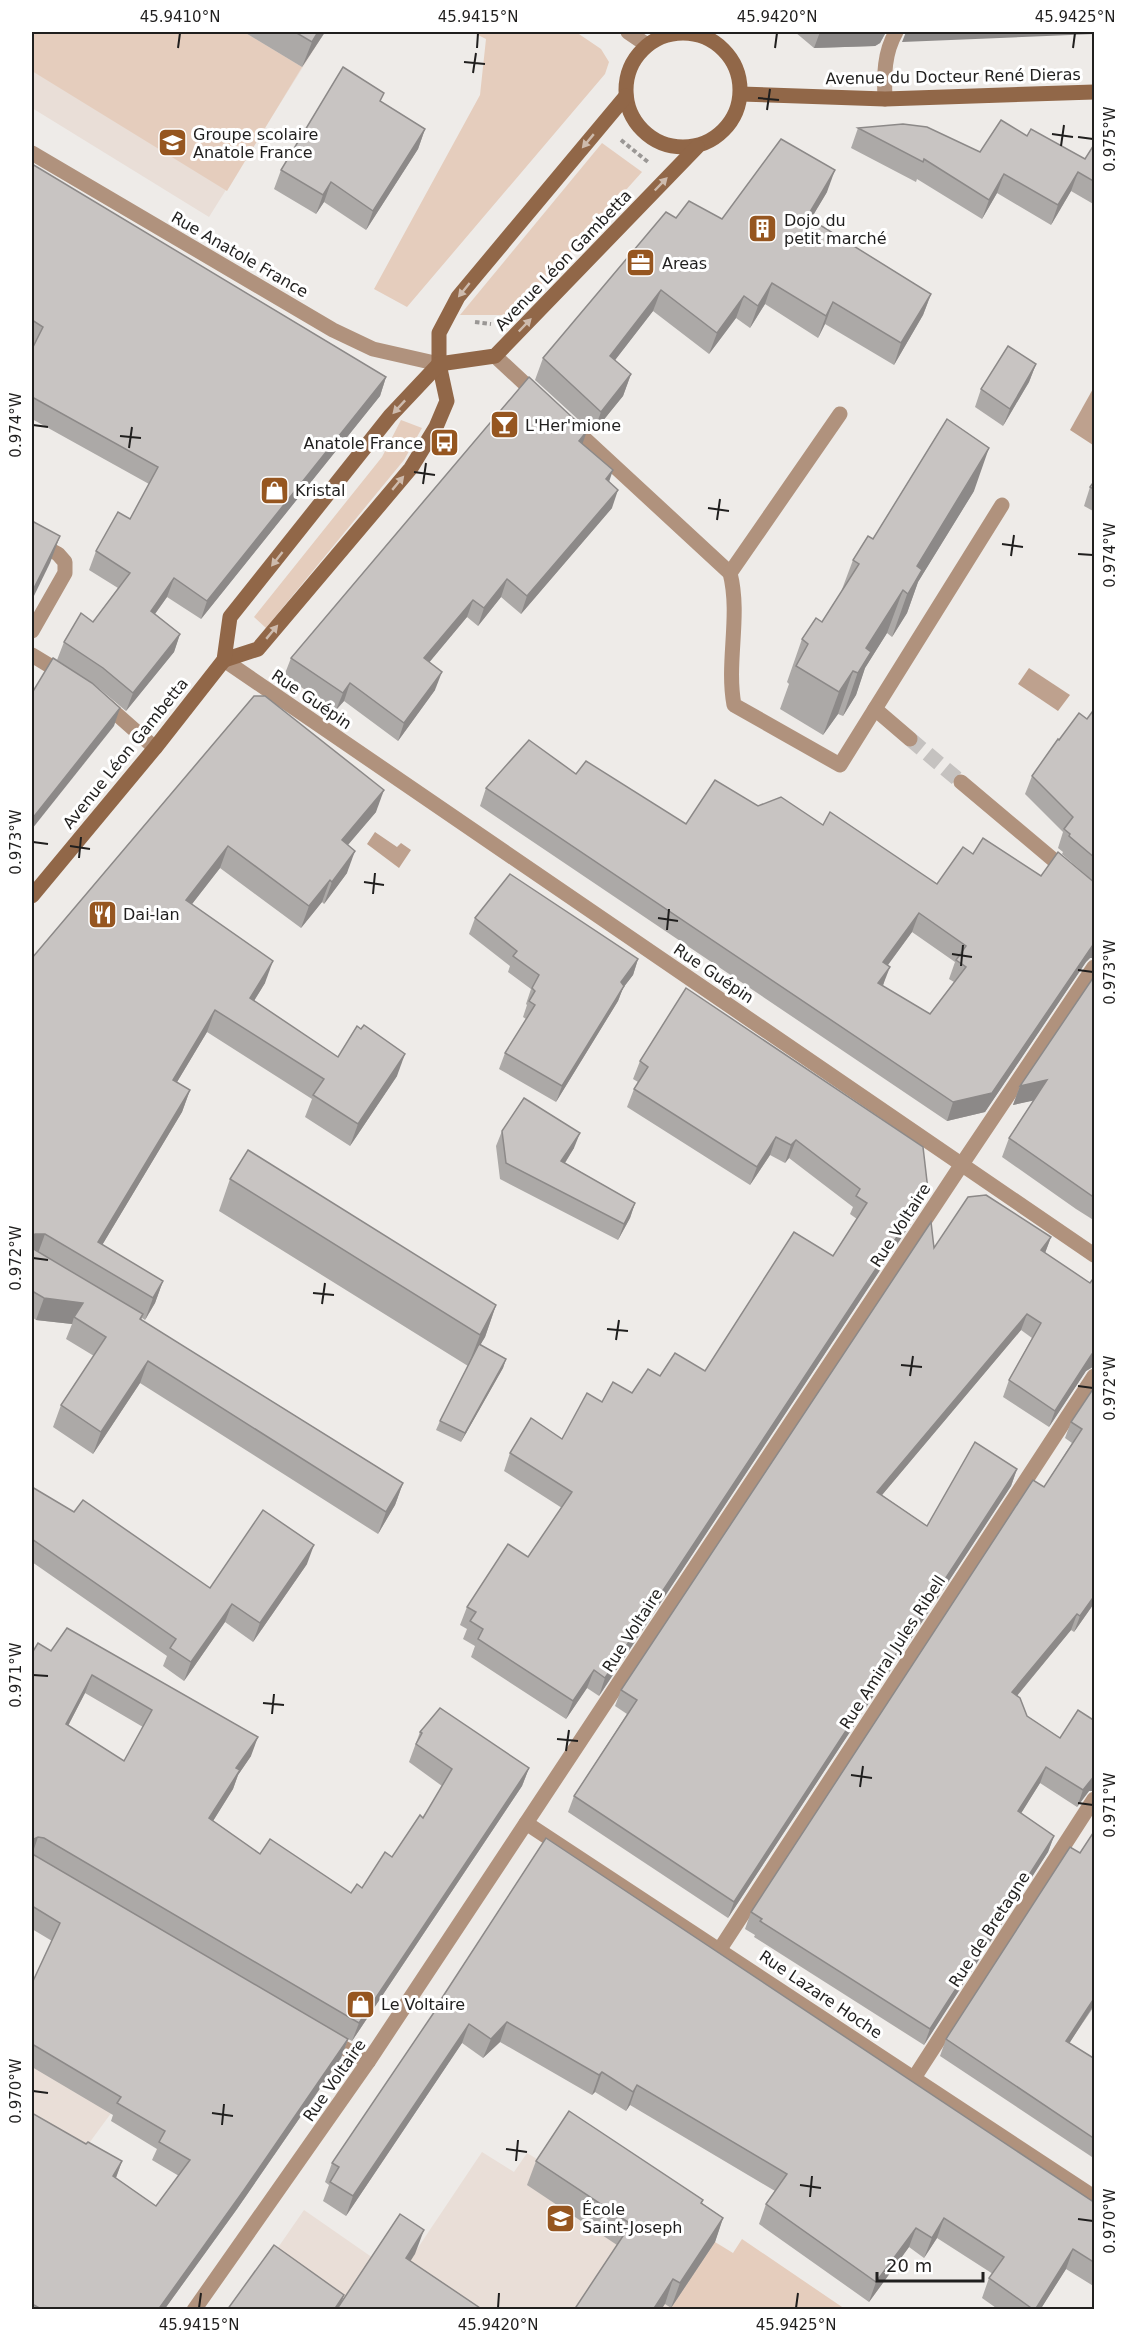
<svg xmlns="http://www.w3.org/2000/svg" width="1126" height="2341" viewBox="0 0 1126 2341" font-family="'DejaVu Sans',sans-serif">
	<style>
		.built { fill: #e9ded7 }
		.green { fill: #e5cdbd }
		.water { fill: #bea18e }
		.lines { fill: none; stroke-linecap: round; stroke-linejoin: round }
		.street-tunnel { stroke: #c5c2c0; stroke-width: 15; stroke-dasharray: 15 8; stroke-linecap: butt }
		.path { stroke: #9a9795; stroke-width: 4; stroke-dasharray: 4.5 3; stroke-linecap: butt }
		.lane { stroke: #b0927d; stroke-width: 15 }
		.street { stroke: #b0927d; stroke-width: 15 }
		.secondary { stroke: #916748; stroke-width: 15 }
		.wall { fill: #aca9a7; fill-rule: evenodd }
		.shaded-wall { fill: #8c8988 }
		.building { fill: #c8c4c2; stroke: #8c8988; stroke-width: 1.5; fill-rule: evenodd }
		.oneway { fill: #cebbad }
		.ticks { fill: none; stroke: #201f1e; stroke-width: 2 }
		.labels { text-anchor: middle; stroke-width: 6; stroke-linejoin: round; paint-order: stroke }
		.street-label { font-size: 16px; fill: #201f1e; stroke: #fff }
		.poi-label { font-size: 16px; fill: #201f1e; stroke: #fff; text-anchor: start }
		.neatline { fill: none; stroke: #201f1e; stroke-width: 2 }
		.ticks-label { font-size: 15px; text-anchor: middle; fill: #201f1e }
	</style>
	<rect width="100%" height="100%" fill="#eeebe8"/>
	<!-- built -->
	<g class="built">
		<path d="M32,32H325L209,217L32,108Z"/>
		<path d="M32,2014L139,2075L32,2221Z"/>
		<path d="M482,2152L514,2172L527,2153L542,2162L715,2242L669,2310L334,2309L268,2262L304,2210L399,2276Z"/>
	</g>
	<!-- green -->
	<g class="green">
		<path d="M32,32H244L302,67L227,191L32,71Z"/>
		<path d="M472,32H576L601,49L609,62L605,74L407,307L374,289L480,95L486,39Z"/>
		<path d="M602,143L642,172L514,315H460Z"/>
		<path d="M401,420L422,428L404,460L266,628L254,617L382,457Z"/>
		<path d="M742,2239L845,2309L669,2310L715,2242L733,2253Z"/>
	</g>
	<!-- water -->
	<g class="water">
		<path d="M1094,387V443L1093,445L1070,430Z"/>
		<path d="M1029,668L1070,695L1058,711L1018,684Z"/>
		<path d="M375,832L397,847L401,843L411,850L399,868L367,844Z"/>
	</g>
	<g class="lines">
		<!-- street-tunnel -->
		<path class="street-tunnel" d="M910,739L961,782"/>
		<!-- path -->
		<g class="path">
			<path d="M621,140L648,162"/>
			<path d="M475,322L491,324"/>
		</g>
		<!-- lane -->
		<g class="lane">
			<path d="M495,356L538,396"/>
			<path d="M571,426L730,573C741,616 726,662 734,705L840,765L1002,505"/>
			<path d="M32,540L58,554L65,562V573L32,631"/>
			<path d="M730,573L840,414"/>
			<path d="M32,655L65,675"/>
			<path d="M104,703L155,748"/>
		</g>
		<!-- street -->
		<g class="street">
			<path d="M628,32L647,45"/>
			<path d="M705,37L706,32"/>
			<path d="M885,99C884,75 884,53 896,32"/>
			<path d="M32,153L333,330L373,349L439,364"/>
			<path d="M224,660L1094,1255"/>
			<path d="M875,709L910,739"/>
			<path d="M961,782L1094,894"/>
			<path d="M526,1823L1094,2197"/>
			<path d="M720,1949L1094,1376"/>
			<path d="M327,2038L368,2062"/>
			<path d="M914,2078L1094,1799"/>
			<path d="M194,2310L368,2062L962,1164L1094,967"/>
		</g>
		<!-- secondary -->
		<g class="secondary">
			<circle cx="683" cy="90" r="57"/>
			<path d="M741,94L885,99L1094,92"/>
			<path d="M224,660L258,649L411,468L436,427L447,401L439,364V333L458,297L626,96"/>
			<path d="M32,896L155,748L224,660L230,617L390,416L439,364L495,356L697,147"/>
		</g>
	</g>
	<!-- wall -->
	<g class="wall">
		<path d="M244,32H325L302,67Z"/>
		<path d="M795,32H886L880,43L875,46L814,48Z"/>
		<path d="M381,102L425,129L418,149L366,230L324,202L316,214L274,189L281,170Z"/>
		<path d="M858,128L980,152L1027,136L1085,159L1095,143V205L1071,191L1051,225L997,193L982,219L917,179L916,182L851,148Z"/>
		<path d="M32,164L386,377L380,396L201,619L167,597L155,614L180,634L174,652L126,711L96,686L57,660L64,642L93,622L118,588L89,570L96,551L130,519L149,484L32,419V349L34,344L32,342Z"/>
		<path d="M827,192L810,220L931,294L923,315L894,365L825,324L818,338L765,304L750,328L736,318L709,354L653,311L615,360L631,374L623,396L593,433L535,380L543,358L676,218L722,219Z"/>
		<path d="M1036,364L1029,382L1003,426L975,407L981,389Z"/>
		<path d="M587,431L582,443L609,482L612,508L521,614L501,597L478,626L467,617L429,662L435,690L398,741L344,701L336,710L284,676L291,658Z"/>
		<path d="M1095,480V512L1084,506L1090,487Z"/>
		<path d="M974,491L918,582L907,613L892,637L887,633L865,668L856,695L843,716L838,714L823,735L780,709L789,684L787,682L802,639L822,622L841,592L853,560L873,539Z"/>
		<path d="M254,696L376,812L348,845L347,873L324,904L322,902L301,928L220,868L192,904L265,983L254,1001L338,1057L397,1076L350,1146L305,1117L312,1099L207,1032L177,1082L190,1090L182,1112L102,1245L163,1281L155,1303L145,1320L142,1318L141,1320L403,1483L395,1505L378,1534L140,1383L93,1454L53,1427L61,1405L94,1356L66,1339L72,1324L36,1320L32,1317V958Z"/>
		<path d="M1095,708V883L1062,854L1063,852L1058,848L1063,832L1025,794L1032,776L1059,740L1087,719Z"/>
		<path d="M576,774L686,824L758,806L823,825L937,884L973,854L1041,876L1095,883V958H1090L1086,962L985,1112L947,1121L480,806L486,788ZM912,932L955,962L949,979L954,982L930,1014L883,986L888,965Z"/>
		<path d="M475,918L638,959L633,975L623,988L618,1001L556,1102L499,1069L505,1053L526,1019L523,1017L527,1005L526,1004L531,989L508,972L510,966L469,934Z"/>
		<path d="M1095,975V1221L1076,1209L1002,1157L1009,1138L1034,1100L1013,1105L1020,1086Z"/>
		<path d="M640,1061L928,1190L921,1208L599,1696L587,1688L566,1719L471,1657L475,1646L463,1639L467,1629L460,1625L467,1607L528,1557L562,1508L504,1471L510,1453L562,1439L602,1402L632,1393L660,1376L705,1371L833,1256L857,1219L850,1214L853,1207L789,1158L785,1163L770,1155L750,1185L627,1107L634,1089L638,1082L633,1079Z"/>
		<path d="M502,1131L574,1148L565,1163L635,1203L630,1218L618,1240L500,1179L496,1146Z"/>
		<path d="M230,1179L496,1305L485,1337L480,1345L506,1359L503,1368L461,1442L436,1430L440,1421L468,1366L219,1211Z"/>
		<path d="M1051,1237L1045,1253L1090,1283L1095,1276V1366L1086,1371L1049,1427L1003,1397L1009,1380L1032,1338L1021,1330L882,1495L927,1526L1017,1469L1011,1486L728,1918L568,1812L574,1796L627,1714L615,1706L621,1690L934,1248Z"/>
		<path d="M1095,1386V1602L1074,1632L1071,1630L1017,1696L1027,1716L1060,1738L1095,1721V1791H1089L1077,1807L1040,1783L1021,1813L1054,1836L1048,1852L924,2045L754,1937L755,1935L745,1929L751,1912L1044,1487L1072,1443L1065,1438L1071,1422Z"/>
		<path d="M32,1487L74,1512L210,1588L307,1564L253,1642L225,1622L184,1681L163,1666L167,1656L32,1562Z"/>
		<path d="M51,1651L251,1756L238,1775L233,1789L213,1821L260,1854L351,1893L362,1888L392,1857L423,1818L442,1786L409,1762L420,1732L529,1768L522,1786L352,2041L348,2039L341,2058L237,2209L164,2310H32V2113L86,2144L122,2161L116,2178L156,2206L179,2176L152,2160L157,2149L111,2121L113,2115L32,2067V1980L33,1981L52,1941L32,1929V1653ZM85,1693L143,1727L124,1761L68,1726Z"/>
		<path d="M1095,1830V2005L1069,2043L1095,2059V2159L940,2056L946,2039L1080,1853Z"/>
		<path d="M546,1838L1095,2203V2287L1066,2269L1040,2310H999L982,2298L989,2278L993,2274L937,2238L924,2258L909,2247L869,2302L759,2224L766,2204L775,2191L630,2105L626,2111L595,2092L592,2095L500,2042L483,2058L462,2043L346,2216L323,2201L329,2185L325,2182L332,2163L436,2010L438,2004Z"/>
		<path d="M536,2161L702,2203L723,2218L715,2242L671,2308L665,2304L617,2245L527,2185Z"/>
	</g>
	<!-- shaded-wall -->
	<g class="shaded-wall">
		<path d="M318,32H325L302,67L312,42Z"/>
		<path d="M820,32H886L880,43L875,46L814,48Z"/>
		<path d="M906,32H1095V34L902,42Z"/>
		<path d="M425,129L418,149L366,230L373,211Z"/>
		<path d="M835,170L827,192L799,239L807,217Z"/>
		<path d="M1078,172L1071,191L1051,225L1058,205Z"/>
		<path d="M1004,174L997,193L982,219L989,200Z"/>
		<path d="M331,182L324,202L316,214L323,195Z"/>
		<path d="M772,283L765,304L750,328L758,306Z"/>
		<path d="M661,290L653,311L602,377L610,356Z"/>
		<path d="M931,294L923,315L894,365L901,343Z"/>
		<path d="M744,296L736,318L709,354L717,333Z"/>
		<path d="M833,302L825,324L818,338L826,316Z"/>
		<path d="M1036,364L1029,382L1003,426L1010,409Z"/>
		<path d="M631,374L623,396L593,433L601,412Z"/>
		<path d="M386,377L380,396L201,619L207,601Z"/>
		<path d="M587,431L581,448L579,441Z"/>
		<path d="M989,448L974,491L918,582L907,613L892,637L917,566Z"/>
		<path d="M613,470L607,488L606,479Z"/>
		<path d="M618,490L612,508L521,614L527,596Z"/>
		<path d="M60,536L50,563L32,600V594L33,590Z"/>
		<path d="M174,578L167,597L144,629L151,611Z"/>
		<path d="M507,579L501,597L478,626L484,608Z"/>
		<path d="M903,590L887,633L865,668L856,695L843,716L866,648Z"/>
		<path d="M473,600L467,617L418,676L424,658Z"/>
		<path d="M180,634L174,652L126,711L133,693Z"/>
		<path d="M853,671L838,714L823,735L839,692Z"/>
		<path d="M442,672L435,690L398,741L404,723Z"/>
		<path d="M350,683L344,701L336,710L343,693Z"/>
		<path d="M120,708L114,726L32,829V819Z"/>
		<path d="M384,790L376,812L334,861L342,840Z"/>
		<path d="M228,846L220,868L178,922L186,900Z"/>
		<path d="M355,851L347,873L324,904L332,882Z"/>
		<path d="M330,880L322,902L301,928L309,906Z"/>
		<path d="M919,913L912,932L876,981L883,962Z"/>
		<path d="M1095,942V958H1090L1086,962L985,1112L947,1121L953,1102Z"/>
		<path d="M638,959L633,975L623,988L618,1001L556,1102L562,1086L621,982Z"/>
		<path d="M273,961L265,983L242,1020L250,998Z"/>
		<path d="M890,967L883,985L878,983Z"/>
		<path d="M215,1010L207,1032L165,1102L173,1080Z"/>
		<path d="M405,1054L397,1076L350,1146L358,1124Z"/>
		<path d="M1047,1080L1041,1099L1013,1105L1020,1086Z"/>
		<path d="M190,1090L182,1112L92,1262L98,1242Z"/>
		<path d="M580,1133L574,1148L556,1177L561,1161Z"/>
		<path d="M776,1137L770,1155L750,1185L757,1167Z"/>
		<path d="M796,1140L789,1158L785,1163L791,1145Z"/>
		<path d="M928,1190L921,1208L599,1696L605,1678Z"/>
		<path d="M635,1203L630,1218L618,1240L624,1224Z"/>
		<path d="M35,1234H45L37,1256H32V1240Z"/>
		<path d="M1051,1237L1045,1253L1041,1250Z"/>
		<path d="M163,1281L155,1303L145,1320L153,1298Z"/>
		<path d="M44,1298L83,1303L74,1317L72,1324L36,1320Z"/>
		<path d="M496,1305L485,1337L468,1366L480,1335Z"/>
		<path d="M1027,1314L1021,1330L871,1508L877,1492Z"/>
		<path d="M1095,1353L1094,1366L1086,1371L1049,1427L1055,1411L1092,1354Z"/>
		<path d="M506,1359L503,1368L461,1442L465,1433Z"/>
		<path d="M148,1361L140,1383L93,1454L101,1432Z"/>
		<path d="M1017,1469L1011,1486L728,1918L734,1902Z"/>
		<path d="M403,1483L395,1505L378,1534L386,1512Z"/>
		<path d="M314,1545L307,1564L253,1642L260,1623Z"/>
		<path d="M1095,1595V1602L1074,1632L1080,1616Z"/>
		<path d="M232,1604L225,1622L184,1681L191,1662Z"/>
		<path d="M1077,1614L1071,1630L1006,1709L1012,1692Z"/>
		<path d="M594,1670L587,1688L566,1719L573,1701Z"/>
		<path d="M92,1675L85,1693L59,1743L66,1724Z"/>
		<path d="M258,1737L251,1756L238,1775L233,1789L203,1837L209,1818L236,1768Z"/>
		<path d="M1046,1767L1040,1783L1012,1828L1018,1811Z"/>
		<path d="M529,1768L522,1786L352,2041L359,2023Z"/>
		<path d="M1095,1775V1791H1089L1077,1807L1083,1790Z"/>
		<path d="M1054,1836L1048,1852L924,2045L930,2029Z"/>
		<path d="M38,1837L32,1855V1840Z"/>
		<path d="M1095,1997V2003L1060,2058L1066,2041Z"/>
		<path d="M507,2022L500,2042L483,2058L491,2039Z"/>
		<path d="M469,2024L462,2043L346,2216L353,2196Z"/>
		<path d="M348,2039L341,2058L237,2209L164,2310H158Z"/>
		<path d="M602,2072L595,2092L592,2095L599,2075Z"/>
		<path d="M637,2085L630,2105L626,2111L633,2092Z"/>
		<path d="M122,2161L115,2180L113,2176Z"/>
		<path d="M723,2218L715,2242L671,2308L680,2283Z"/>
		<path d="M944,2218L937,2238L924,2258L932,2238Z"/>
		<path d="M916,2228L909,2247L869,2302L876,2282Z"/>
		<path d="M424,2230L415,2254L397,2282L406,2258Z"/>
		<path d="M1073,2249L1066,2269L1040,2310H1035Z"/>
		<path d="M673,2279L665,2304L661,2310H653Z"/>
		<path d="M344,2295L339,2310L337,2309L334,2310Z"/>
	</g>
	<!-- building -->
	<g class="building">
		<path d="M295,32H318L312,42Z"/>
		<path d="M343,67L384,93L380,101L425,129L373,211L331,182L323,195L281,170Z"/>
		<path d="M1001,120L1027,136L1031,129L1085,159L1095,143V182L1078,172L1058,205L1004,174L989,200L924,159L923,162L858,128L903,124L927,127L980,152Z"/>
		<path d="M781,139L835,170L807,217L931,294L901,343L833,302L826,316L772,283L758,306L744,296L717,333L661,290L610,356L631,374L601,412L543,358L666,212L676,218L689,201L722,219Z"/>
		<path d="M32,164L386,377L207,601L174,578L151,611L180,634L133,693L103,668L64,642L81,613L93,622L130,573L96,551L118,512L130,519L158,467L32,397V349L43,327L32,320Z"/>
		<path d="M1008,346L1036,364L1010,409L981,389Z"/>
		<path d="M529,377L587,431L579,441L613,470L606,479L618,490L527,596L507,579L484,608L473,600L424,658L442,672L404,723L350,683L343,693L291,658Z"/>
		<path d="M947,419L989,448L917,566L922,570L908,594L903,590L866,648L871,652L858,673L853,671L839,692L796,666L808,644L802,639L816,618L822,622L859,564L853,560L868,536L873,539Z"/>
		<path d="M1095,480V490L1090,487Z"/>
		<path d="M32,521L60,536L33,590H32Z"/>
		<path d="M53,658L92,683L120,708L32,819V693Z"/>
		<path d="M254,696H265L384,790L342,840L355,851L332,882L330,880L309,906L228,846L186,900L273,961L250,998L338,1057L357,1026L361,1029L364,1025L405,1054L358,1124L313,1095L324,1079L215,1010L173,1080L190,1090L98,1242L163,1281L153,1298L45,1234H35L32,1240V958Z"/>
		<path d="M1095,708V858L1069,836L1070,834L1064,829L1073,817L1032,776L1058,739L1059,740L1079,713L1087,719Z"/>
		<path d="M529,740L576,774L586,761L686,824L715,780L758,806L781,797L823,825L830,812L937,884L963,847L973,854L983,838L1041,876L1058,852L1095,883V942L992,1093L953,1102L486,788ZM919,913L966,946L956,960L966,967L930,1014L878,983L890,967L883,962Z"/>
		<path d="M510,874L638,959L621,982L624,986L562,1086L505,1053L535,1005L529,1001L535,991L532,988L539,975L513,956L517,951L475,918Z"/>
		<path d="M1095,975V1198L1009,1138L1047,1080L1020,1086Z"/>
		<path d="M686,988L923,1147L928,1190L605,1678L594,1670L573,1701L478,1639L483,1629L470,1621L476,1612L467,1607L508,1544L528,1557L572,1492L510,1453L531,1418L562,1439L587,1393L602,1402L613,1382L632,1393L648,1369L660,1376L675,1353L705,1371L794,1232L833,1256L867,1203L856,1196L860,1189L796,1140L791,1145L776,1137L757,1167L634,1089L648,1067L640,1061Z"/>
		<path d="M524,1098L580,1133L561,1161L635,1203L624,1224L506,1163L502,1131Z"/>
		<path d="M248,1150L496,1305L480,1335L230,1179Z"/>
		<path d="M986,1195L1051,1237L1041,1250L1090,1283L1095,1276V1353L1092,1354L1055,1411L1009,1380L1041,1323L1027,1314L877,1492L927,1526L975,1442L1017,1469L734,1902L574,1796L637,1700L621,1690L931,1222L934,1248L968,1197Z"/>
		<path d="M32,1245L35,1250L143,1314L140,1319L403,1483L386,1512L148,1361L101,1432L61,1405L106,1337L74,1317L83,1303L44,1298L32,1291Z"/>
		<path d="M479,1344L506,1359L465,1433L440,1421Z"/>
		<path d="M1095,1386V1595L1080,1616L1077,1614L1012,1692L1020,1698L1027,1716L1060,1738L1078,1710L1095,1721V1775L1083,1790L1046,1767L1018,1811L1054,1836L930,2029L760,1921L762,1919L751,1912L1033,1480L1044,1487L1082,1429L1071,1422Z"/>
		<path d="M32,1487L74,1512L83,1500L210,1588L263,1510L314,1545L260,1623L232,1604L191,1662L170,1648L176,1639L32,1539Z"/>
		<path d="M67,1628L258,1737L236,1768L240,1770L209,1818L260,1854L270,1839L351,1893L357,1884L362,1888L385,1852L392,1857L420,1815L423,1818L452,1769L416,1744L422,1733L420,1732L440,1708L529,1768L359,2023L44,1838L38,1837L32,1840V1653L38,1643L51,1651ZM92,1675L152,1710L124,1761L66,1724Z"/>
		<path d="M1095,1830V1997L1066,2041L1095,2059V2139L946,2039L1070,1847L1080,1853Z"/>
		<path d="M546,1838L1095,2203V2263L1073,2249L1035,2310H1034L989,2278L1004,2257L944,2218L932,2238L916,2228L876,2282L766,2204L787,2174L637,2085L633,2092L602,2072L599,2075L507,2022L491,2039L469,2024L353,2196L330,2182L339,2167L332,2163L439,2005L438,2004Z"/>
		<path d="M32,1851L34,1855L348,2039L244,2190L158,2310H43L32,2304V2113L86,2144L88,2142L122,2161L113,2176L156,2206L190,2160L159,2142L165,2131L117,2103L121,2097L32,2044V2042L33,2039L32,2038V1980L33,1981L60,1923L32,1906Z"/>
		<path d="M569,2111L703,2200L701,2203L723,2218L680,2283L673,2279L653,2310H574L631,2224L536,2161Z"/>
		<path d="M400,2214L424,2230L406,2258L483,2310H338L337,2309Z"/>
		<path d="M274,2245L344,2295L334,2310H227Z"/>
	</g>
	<!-- one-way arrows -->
	<defs><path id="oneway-solid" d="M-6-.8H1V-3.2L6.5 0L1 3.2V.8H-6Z" transform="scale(1.5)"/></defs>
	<g class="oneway">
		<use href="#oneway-solid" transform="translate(588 141) rotate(130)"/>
		<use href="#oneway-solid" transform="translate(661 184) rotate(-46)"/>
		<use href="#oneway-solid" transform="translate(464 290) rotate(129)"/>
		<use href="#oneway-solid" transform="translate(525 325) rotate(-46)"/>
		<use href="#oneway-solid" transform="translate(399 407) rotate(133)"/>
		<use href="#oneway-solid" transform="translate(398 483) rotate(-50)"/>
		<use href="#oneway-solid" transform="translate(277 559) rotate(128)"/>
		<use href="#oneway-solid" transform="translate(272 632) rotate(-50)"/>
	</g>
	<!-- ticks -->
	<path class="ticks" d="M178,48L180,33M477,48L478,33M775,48L777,33M1073,48L1075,33M464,62L485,64M473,73L476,53M758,98L779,100M767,110L770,89M1052,134L1073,137M1078,137L1093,139M1061,146L1064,125M33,425L48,427M120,436L141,438M129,448L132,427M414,472L435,475M423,484L426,463M708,508L729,511M717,520L720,499M1002,544L1023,547M1078,554L1093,555M1011,556L1014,535M33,842L48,844M70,846L90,849M79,858L81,837M364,882L384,885M373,894L375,873M658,918L678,921M667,930L669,909M952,954L972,957M961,966L963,945M1078,970L1093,972M33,1258L48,1260M313,1293L334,1295M322,1304L325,1283M607,1329L628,1331M616,1340L619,1320M901,1365L922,1367M910,1376L913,1356M1078,1386L1093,1388M33,1675L48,1676M263,1703L284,1705M272,1714L274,1694M557,1739L578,1741M566,1751L569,1730M851,1775L872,1778M860,1787L863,1766M1078,1803L1093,1805M33,2091L48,2093M212,2113L233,2116M222,2125L224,2104M506,2149L527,2152M516,2161L518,2140M800,2185L821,2188M810,2197L812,2176M1078,2219L1093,2221M199,2308L201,2293M498,2308L499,2293M796,2308L798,2293"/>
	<!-- icons -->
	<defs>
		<symbol id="school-square" viewBox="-11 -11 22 22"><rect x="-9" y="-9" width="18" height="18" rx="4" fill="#965620" stroke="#fff"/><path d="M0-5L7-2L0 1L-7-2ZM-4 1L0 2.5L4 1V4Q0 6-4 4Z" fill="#fff"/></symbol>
		<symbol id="building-square" viewBox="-11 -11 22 22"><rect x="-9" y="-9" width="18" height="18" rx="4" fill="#965620" stroke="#fff"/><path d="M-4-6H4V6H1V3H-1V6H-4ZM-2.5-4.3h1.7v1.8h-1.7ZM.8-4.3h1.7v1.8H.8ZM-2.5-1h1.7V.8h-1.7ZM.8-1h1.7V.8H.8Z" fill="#fff"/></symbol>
		<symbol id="office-square" viewBox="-11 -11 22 22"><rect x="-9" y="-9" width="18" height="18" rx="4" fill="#965620" stroke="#fff"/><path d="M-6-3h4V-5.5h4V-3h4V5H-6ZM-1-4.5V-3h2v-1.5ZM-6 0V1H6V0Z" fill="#fff"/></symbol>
		<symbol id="bar-square" viewBox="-11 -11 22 22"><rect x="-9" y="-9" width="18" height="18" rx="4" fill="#965620" stroke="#fff"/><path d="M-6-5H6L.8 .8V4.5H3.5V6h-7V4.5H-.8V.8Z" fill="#fff"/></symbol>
		<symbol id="bus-square" viewBox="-11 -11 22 22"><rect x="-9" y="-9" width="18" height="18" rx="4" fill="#965620" stroke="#fff"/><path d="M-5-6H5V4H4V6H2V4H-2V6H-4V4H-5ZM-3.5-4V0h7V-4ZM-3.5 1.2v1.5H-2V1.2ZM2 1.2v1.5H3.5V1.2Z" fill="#fff"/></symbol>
		<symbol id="shop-square" viewBox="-11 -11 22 22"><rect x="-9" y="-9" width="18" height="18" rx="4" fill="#965620" stroke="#fff"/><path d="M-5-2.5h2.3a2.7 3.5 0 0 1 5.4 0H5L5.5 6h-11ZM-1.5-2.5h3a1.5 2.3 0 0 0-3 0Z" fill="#fff"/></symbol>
		<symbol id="restaurant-square" viewBox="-11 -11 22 22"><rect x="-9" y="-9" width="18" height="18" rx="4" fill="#965620" stroke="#fff"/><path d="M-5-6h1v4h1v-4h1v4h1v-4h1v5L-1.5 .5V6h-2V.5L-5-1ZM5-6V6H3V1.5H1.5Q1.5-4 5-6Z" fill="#fff"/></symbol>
	</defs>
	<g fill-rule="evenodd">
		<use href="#school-square" x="156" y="126" width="33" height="33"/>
		<use href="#building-square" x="746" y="212" width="33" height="33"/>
		<use href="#office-square" x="624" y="246" width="33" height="33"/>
		<use href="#bar-square" x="488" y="408" width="33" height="33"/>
		<use href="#bus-square" x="428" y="426" width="33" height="33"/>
		<use href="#shop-square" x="258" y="474" width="33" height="33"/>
		<use href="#restaurant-square" x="86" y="898" width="33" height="33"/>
		<use href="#shop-square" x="344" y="1988" width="33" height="33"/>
		<use href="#school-square" x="544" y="2202" width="33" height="33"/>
	</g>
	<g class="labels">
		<!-- street labels -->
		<g class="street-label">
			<text transform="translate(953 76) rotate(-1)" y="6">Avenue du Docteur René Dieras</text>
			<text transform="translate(240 254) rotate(30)" y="6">Rue Anatole France</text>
			<text transform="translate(563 260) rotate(-46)" y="6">Avenue Léon Gambetta</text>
			<text transform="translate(312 699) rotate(34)" y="6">Rue Guépin</text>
			<text transform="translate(125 753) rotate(-51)" y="6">Avenue Léon Gambetta</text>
			<text transform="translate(714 973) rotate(34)" y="6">Rue Guépin</text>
			<text transform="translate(900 1225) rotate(-57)" y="6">Rue Voltaire</text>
			<text transform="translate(632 1630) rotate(-57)" y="6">Rue Voltaire</text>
			<text transform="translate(892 1652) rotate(-57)" y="6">Rue Amiral Jules Ribell</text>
			<text transform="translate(989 1929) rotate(-57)" y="6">Rue de Bretagne</text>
			<text transform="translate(821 1994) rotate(34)" y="6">Rue Lazare Hoche</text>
			<text transform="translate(334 2080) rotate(-55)" y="6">Rue Voltaire</text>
		</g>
		<!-- poi labels -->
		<g class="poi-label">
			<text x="193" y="140">Groupe scolaire<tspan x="193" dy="18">Anatole France</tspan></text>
			<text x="784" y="226">Dojo du<tspan x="784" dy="18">petit marché</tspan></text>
			<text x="662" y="269">Areas</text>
			<text x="525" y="431">L'Her'mione</text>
			<text x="423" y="449" text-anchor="end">Anatole France</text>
			<text x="295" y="496">Kristal</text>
			<text x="123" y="920">Dai-lan</text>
			<text x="381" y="2010">Le Voltaire</text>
			<text x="582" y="2215">École<tspan x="582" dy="18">Saint-Joseph</tspan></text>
		</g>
	</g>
	<!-- border -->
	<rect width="1126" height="2341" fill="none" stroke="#ffffff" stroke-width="66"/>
	<!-- scale -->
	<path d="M877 2272v9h106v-9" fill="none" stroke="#201f1e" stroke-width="3"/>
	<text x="886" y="2272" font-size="18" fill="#201f1e" stroke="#ffffff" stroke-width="4.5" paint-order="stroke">20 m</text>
	<rect x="33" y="33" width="1060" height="2275" class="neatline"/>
	<g class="ticks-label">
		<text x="180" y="22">45.9410°N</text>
		<text x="478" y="22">45.9415°N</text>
		<text x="777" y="22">45.9420°N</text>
		<text x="1075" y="22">45.9425°N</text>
		<text transform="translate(1110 139) rotate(-90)" y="5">0.975°W</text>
		<text transform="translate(16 425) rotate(-90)" y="5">0.974°W</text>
		<text transform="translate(1110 555) rotate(-90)" y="5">0.974°W</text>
		<text transform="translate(16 842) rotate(-90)" y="5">0.973°W</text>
		<text transform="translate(1110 972) rotate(-90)" y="5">0.973°W</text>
		<text transform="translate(16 1258) rotate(-90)" y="5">0.972°W</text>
		<text transform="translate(1110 1388) rotate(-90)" y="5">0.972°W</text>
		<text transform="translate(16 1675) rotate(-90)" y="5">0.971°W</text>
		<text transform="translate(1110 1805) rotate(-90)" y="5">0.971°W</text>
		<text transform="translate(16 2091) rotate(-90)" y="5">0.970°W</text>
		<text transform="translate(1110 2221) rotate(-90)" y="5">0.970°W</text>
		<text x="199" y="2330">45.9415°N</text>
		<text x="498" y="2330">45.9420°N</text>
		<text x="796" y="2330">45.9425°N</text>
	</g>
</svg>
